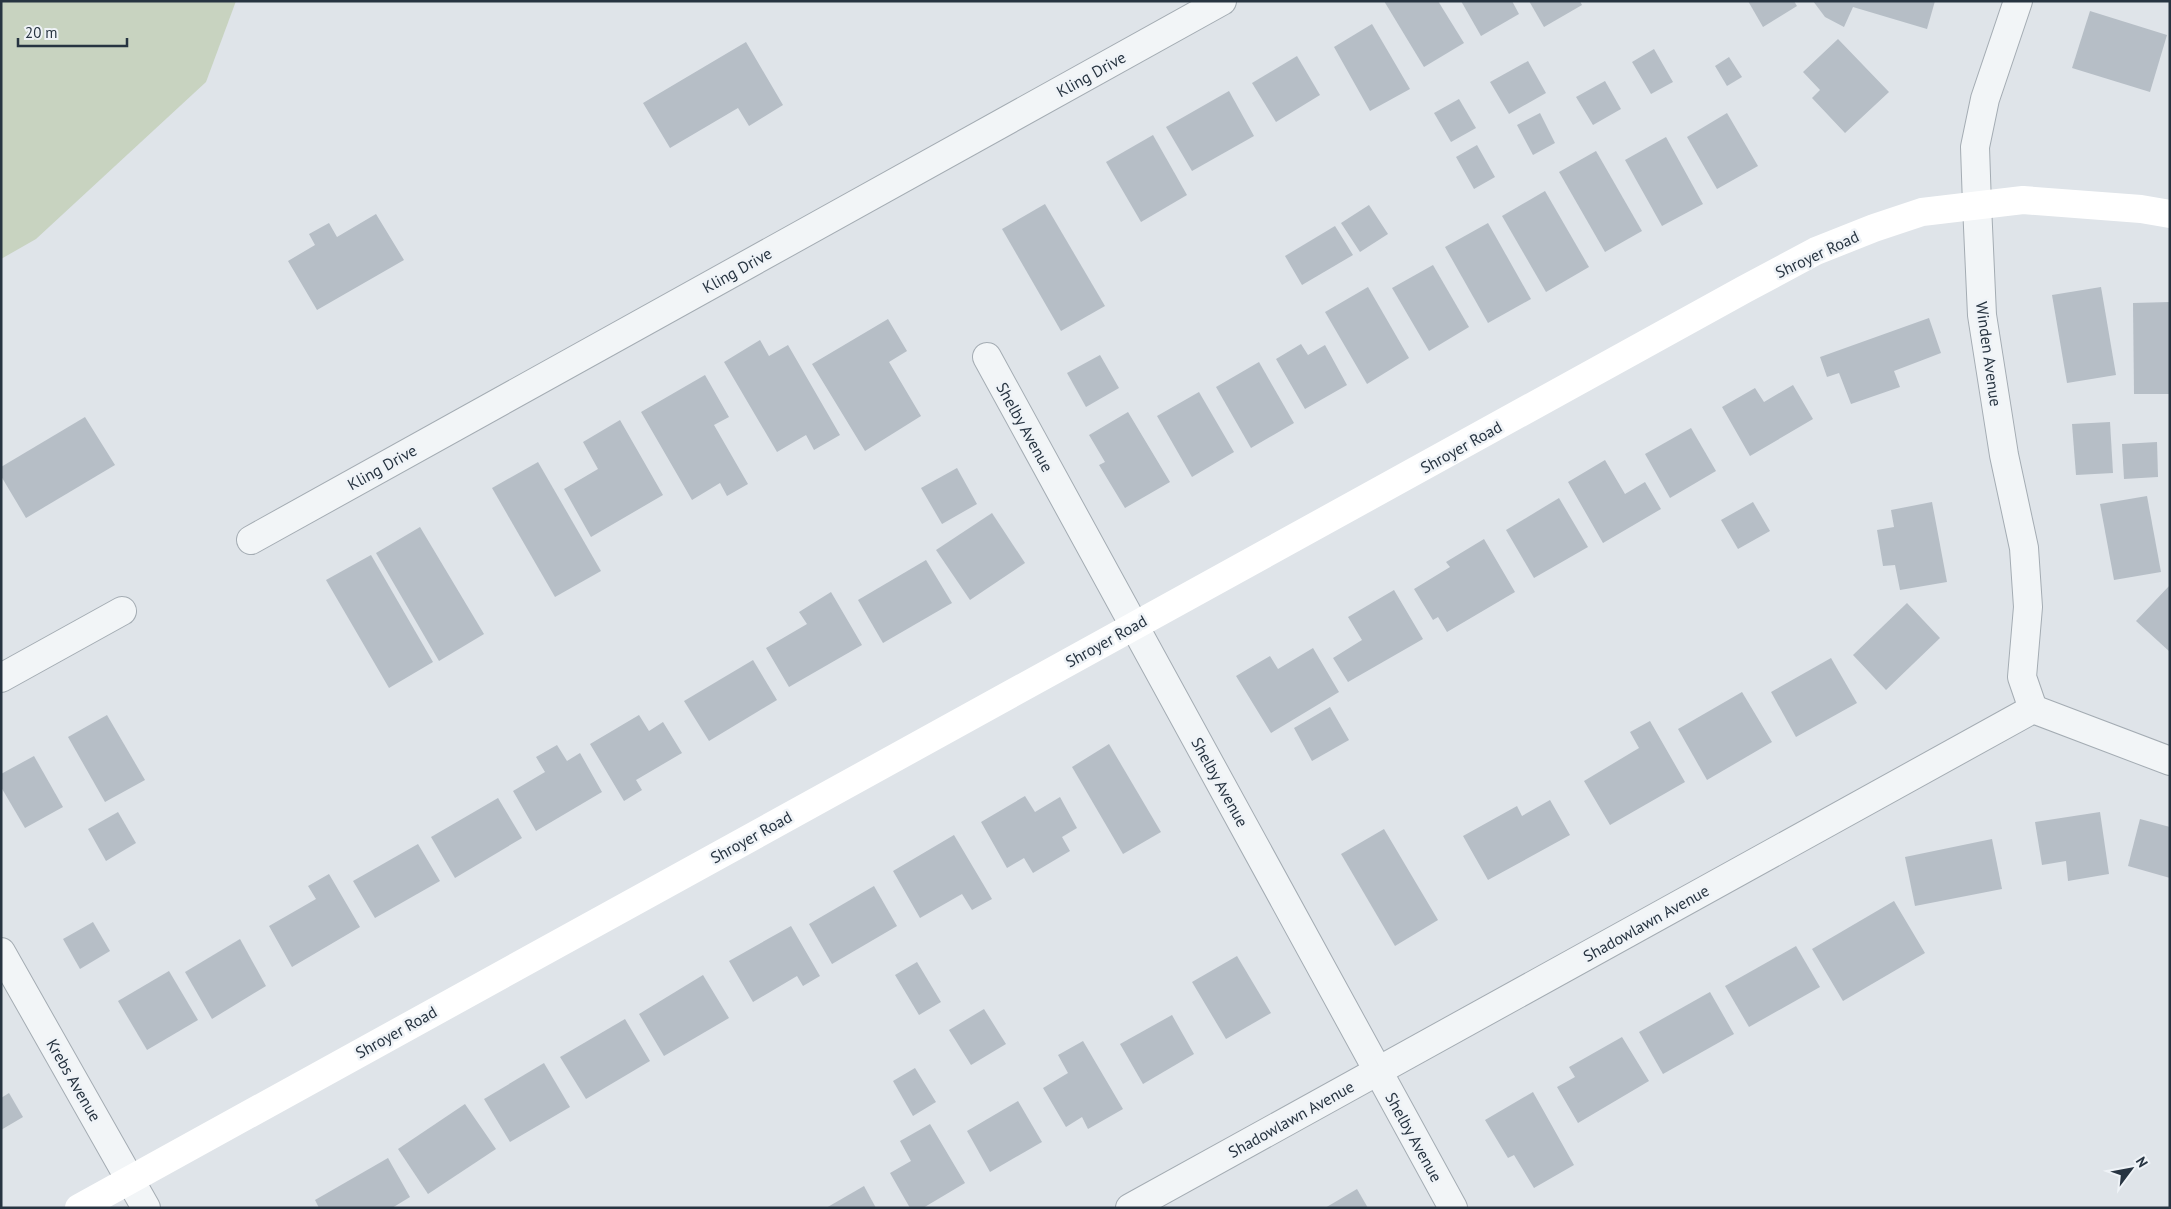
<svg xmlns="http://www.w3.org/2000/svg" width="2171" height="1209" viewBox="0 0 2171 1209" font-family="'PT Sans',sans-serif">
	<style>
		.green { fill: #c8d3c0 }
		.building { fill: #b6bec6 }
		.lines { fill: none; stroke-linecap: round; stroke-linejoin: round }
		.minor-casing { stroke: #a4acb3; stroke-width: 30 }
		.tertiary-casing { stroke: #a4acb3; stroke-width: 30 }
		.minor { stroke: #f2f5f7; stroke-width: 28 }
		.tertiary { stroke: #f2f5f7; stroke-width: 28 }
		.secondary { stroke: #fff; stroke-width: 28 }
		.labels { text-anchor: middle; stroke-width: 5; stroke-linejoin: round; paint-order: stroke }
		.street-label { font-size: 16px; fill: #273441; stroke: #eff3f7 }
	</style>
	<rect width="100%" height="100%" fill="#dfe4e9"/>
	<!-- green -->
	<path class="green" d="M1,1H236L206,82L36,239L1,259Z"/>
	<!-- building -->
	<g class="building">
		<path d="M1384,1H1438L1464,43L1424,67Z"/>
		<path d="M1461,1H1512L1519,14L1481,36Z"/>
		<path d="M1529,1H1580L1582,5L1544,27Z"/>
		<path d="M1748,1H1794L1797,6L1763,27Z"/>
		<path d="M1813,1H1935L1927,29L1853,7L1844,27L1825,17Z"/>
		<path d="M2090,11L2167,35L2150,92L2072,68Z"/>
		<path d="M1372,24L1410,89L1370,111L1334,47Z"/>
		<path d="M1838,39L1889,92L1845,133L1812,98L1820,90L1803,72Z"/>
		<path d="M746,42L783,105L749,126L738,108L670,148L643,103Z"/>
		<path d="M1654,49L1673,82L1651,94L1632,62Z"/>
		<path d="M1297,56L1320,95L1276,122L1252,83Z"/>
		<path d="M1729,57L1742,77L1727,86L1715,66Z"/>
		<path d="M1528,61L1546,93L1509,114L1490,82Z"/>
		<path d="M1605,81L1621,109L1593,125L1576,97Z"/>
		<path d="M1229,91L1254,136L1192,171L1166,127Z"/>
		<path d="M1459,99L1476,128L1451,142L1434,113Z"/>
		<path d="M1540,113L1555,143L1533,155L1517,125Z"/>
		<path d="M1727,113L1758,166L1717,189L1687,137Z"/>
		<path d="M1153,135L1187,195L1141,222L1106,162Z"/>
		<path d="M1666,137L1703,204L1662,226L1625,160Z"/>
		<path d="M1477,145L1495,177L1474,189L1456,157Z"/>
		<path d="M1596,151L1642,231L1605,252L1559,172Z"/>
		<path d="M1545,191L1589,267L1546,292L1502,216Z"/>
		<path d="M1045,204L1105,306L1061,331L1002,229Z"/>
		<path d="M1369,205L1388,234L1360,252L1341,223Z"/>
		<path d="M376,214L404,260L317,310L288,261L315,245L309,234L329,223L337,237Z"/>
		<path d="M1488,223L1531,299L1488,323L1445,247Z"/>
		<path d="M1335,226L1353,255L1302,285L1285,256Z"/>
		<path d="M1433,265L1469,327L1429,351L1392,288Z"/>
		<path d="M1368,287L1409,358L1367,384L1325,312Z"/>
		<path d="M2101,287L2116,375L2067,383L2052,295Z"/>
		<path d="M2170,302V394H2134L2133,303Z"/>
		<path d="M1929,318L1941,353L1894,371L1900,387L1851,404L1839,373L1827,377L1820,357Z"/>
		<path d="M888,319L907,351L889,362L921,416L865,451L812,364Z"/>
		<path d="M760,340L769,356L788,345L840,435L814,450L806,435L777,452L724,362Z"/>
		<path d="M1301,344L1308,355L1325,345L1347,385L1305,409L1276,359Z"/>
		<path d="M1100,355L1119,388L1086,407L1067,373Z"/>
		<path d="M1259,362L1294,423L1251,448L1216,387Z"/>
		<path d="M705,375L729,417L714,425L748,484L727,496L720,483L692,500L641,412Z"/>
		<path d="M1793,385L1813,419L1750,456L1722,407L1755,388L1764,402Z"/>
		<path d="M1199,392L1234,452L1192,477L1157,416Z"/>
		<path d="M1128,412L1170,482L1125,508L1099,465L1105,462L1089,435Z"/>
		<path d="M85,417L115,465L26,518L1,476V467Z"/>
		<path d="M620,420L663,495L591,537L564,489L598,469L583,442Z"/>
		<path d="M2110,422L2113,473L2076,475L2072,424Z"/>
		<path d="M1691,428L1716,471L1670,498L1645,454Z"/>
		<path d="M2157,442L2158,477L2124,479L2122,444Z"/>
		<path d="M1605,460L1625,494L1645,482L1661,509L1603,543L1568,482Z"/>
		<path d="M538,462L601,571L555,597L492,488Z"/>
		<path d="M957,468L977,504L942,524L921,488Z"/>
		<path d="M2147,496L2161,572L2114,580L2100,504Z"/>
		<path d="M1559,498L1588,547L1534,578L1506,530Z"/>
		<path d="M1753,502L1770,531L1738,549L1721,520Z"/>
		<path d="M1932,502L1947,582L1900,590L1895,565L1883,566L1877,530L1894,527L1891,510Z"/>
		<path d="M992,513L1025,563L970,600L936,550Z"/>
		<path d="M420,527L484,634L439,661L376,553Z"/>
		<path d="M1484,539L1515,592L1447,632L1438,617L1433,620L1414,589L1450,567L1446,562Z"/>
		<path d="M371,555L433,662L389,688L326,580Z"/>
		<path d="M926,560L952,603L883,643L858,600Z"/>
		<path d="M2170,585V652L2136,621Z"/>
		<path d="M1394,590L1423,639L1348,682L1333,658L1362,640L1348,617Z"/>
		<path d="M831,592L862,645L789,687L766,648L807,624L799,612Z"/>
		<path d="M1907,603L1940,638L1886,690L1853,655Z"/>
		<path d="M1313,648L1339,692L1271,733L1236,676L1270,656L1278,669Z"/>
		<path d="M1831,658L1857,703L1796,737L1771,692Z"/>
		<path d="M753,660L777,700L709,741L684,701Z"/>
		<path d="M1742,692L1772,742L1707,780L1678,729Z"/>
		<path d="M1330,707L1349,740L1312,761L1294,728Z"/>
		<path d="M107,715L145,780L105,802L68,737Z"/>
		<path d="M639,715L649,731L663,722L682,753L636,780L642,790L624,801L590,744Z"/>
		<path d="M1650,721L1685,782L1610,825L1584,781L1639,748L1630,732Z"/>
		<path d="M1109,744L1161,832L1123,854L1072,767Z"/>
		<path d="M557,745L567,761L580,753L602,792L536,831L513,791L545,772L536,757Z"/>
		<path d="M34,756L63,807L25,828L1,787V774Z"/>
		<path d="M1025,796L1035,812L1060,797L1077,828L1062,837L1070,851L1033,873L1024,858L1007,868L981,822Z"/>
		<path d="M498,798L522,838L455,878L431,837Z"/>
		<path d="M1550,800L1570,835L1488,880L1463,836L1517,806L1522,816Z"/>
		<path d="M118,812L136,843L106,861L88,829Z"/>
		<path d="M2100,812L2109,874L2068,881L2066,861L2042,865L2035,822Z"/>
		<path d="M2140,819L2170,827V878L2128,866Z"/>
		<path d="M1384,829L1438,920L1395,946L1341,854Z"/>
		<path d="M954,835L992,899L972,910L962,894L920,918L893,871Z"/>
		<path d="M1992,839L2002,889L1915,906L1905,857Z"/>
		<path d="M418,844L440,881L375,918L353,881Z"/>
		<path d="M329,874L360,927L292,967L269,926L316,899L308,886Z"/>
		<path d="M874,886L897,926L832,964L809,924Z"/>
		<path d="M1894,901L1925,953L1843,1001L1812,949Z"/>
		<path d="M93,922L110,951L80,969L63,939Z"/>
		<path d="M791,926L820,976L803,986L797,976L753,1002L729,961Z"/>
		<path d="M240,939L266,986L212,1019L185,972Z"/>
		<path d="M1796,946L1820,987L1749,1027L1725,986Z"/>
		<path d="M1237,956L1271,1013L1226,1039L1192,982Z"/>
		<path d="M917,962L941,1002L919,1015L895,975Z"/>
		<path d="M169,971L198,1020L147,1050L118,1001Z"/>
		<path d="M703,975L729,1018L664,1056L639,1014Z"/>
		<path d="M1710,992L1734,1034L1663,1074L1639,1032Z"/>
		<path d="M984,1009L1006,1044L971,1065L949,1030Z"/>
		<path d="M1172,1015L1194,1054L1143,1084L1120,1044Z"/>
		<path d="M625,1019L650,1061L586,1099L560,1057Z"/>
		<path d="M1622,1037L1649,1081L1578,1123L1557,1087L1575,1077L1569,1067Z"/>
		<path d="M1083,1041L1123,1109L1088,1129L1082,1117L1066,1127L1043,1088L1068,1073L1058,1055Z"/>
		<path d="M544,1063L570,1107L510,1142L484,1099Z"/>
		<path d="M915,1068L936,1102L913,1116L893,1081Z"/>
		<path d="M1533,1092L1574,1165L1534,1188L1514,1155L1508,1158L1485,1120Z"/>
		<path d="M9,1093L23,1117L1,1130V1098Z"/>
		<path d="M1018,1101L1042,1142L990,1172L967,1131Z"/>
		<path d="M465,1104L496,1149L428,1194L398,1149Z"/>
		<path d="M930,1124L965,1183L923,1208H910L890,1173L911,1161L900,1141Z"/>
		<path d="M388,1158L410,1197L392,1208H319L315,1200Z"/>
		<path d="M864,1186L876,1208H826Z"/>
		<path d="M1357,1189L1368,1208H1325Z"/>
	</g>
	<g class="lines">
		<defs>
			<g id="minor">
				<path d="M1977,205L1982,315L2004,455L2024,548L2028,607L2022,677L2033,709"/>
				<path d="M987,357L1453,1208"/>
				<path d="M251,540L1222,1"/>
				<path d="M1,678L122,611"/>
				<path d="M1,952L146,1208"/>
				<path d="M1130,1208L2033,709L2170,761"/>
			</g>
			<path id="tertiary" d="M1977,205L1975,147L1985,99L2018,1"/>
		</defs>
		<!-- minor casing -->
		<use href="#minor" class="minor-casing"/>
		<!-- tertiary casing -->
		<use href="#tertiary" class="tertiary-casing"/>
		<!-- minor -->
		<use href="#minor" class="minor"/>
		<!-- tertiary -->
		<use href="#tertiary" class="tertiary"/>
		<!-- secondary -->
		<path class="secondary" d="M79,1208L1745,289L1816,251L1874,228L1922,212L2023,200L2141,209L2170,214"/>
	</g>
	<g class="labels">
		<!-- street labels -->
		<g class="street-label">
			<text transform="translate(1091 74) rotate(-29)" y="6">Kling Drive</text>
			<text transform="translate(1817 254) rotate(-25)" y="6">Shroyer Road</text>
			<text transform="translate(737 270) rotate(-29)" y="6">Kling Drive</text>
			<text transform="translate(1989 354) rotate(82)" y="6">Winden Avenue</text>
			<text transform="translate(1025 427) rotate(61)" y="6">Shelby Avenue</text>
			<text transform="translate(1461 447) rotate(-29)" y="6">Shroyer Road</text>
			<text transform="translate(382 467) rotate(-29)" y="6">Kling Drive</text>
			<text transform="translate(1106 641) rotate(-29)" y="6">Shroyer Road</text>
			<text transform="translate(1220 782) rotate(61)" y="6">Shelby Avenue</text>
			<text transform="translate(751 837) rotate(-29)" y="6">Shroyer Road</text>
			<text transform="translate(1646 923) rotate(-29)" y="6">Shadowlawn Avenue</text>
			<text transform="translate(396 1032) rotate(-29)" y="6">Shroyer Road</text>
			<text transform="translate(74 1080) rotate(60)" y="6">Krebs Avenue</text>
			<text transform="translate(1291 1119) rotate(-29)" y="6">Shadowlawn Avenue</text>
			<text transform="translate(1414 1137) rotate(61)" y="6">Shelby Avenue</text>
		</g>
	</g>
	<!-- border -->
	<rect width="2171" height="1209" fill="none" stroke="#273441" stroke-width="5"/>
	<!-- north arrow -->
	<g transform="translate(2131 1169) rotate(58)" stroke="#eff3f7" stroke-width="4" paint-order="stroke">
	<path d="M0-4L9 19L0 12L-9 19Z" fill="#273441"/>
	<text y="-8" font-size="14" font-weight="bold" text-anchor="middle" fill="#273441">N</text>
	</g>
	<!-- scale -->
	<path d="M18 38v8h109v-8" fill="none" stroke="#273441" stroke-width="2.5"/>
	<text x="25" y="38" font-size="15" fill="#273441" stroke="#eff3f7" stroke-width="4" paint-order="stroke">20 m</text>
</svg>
